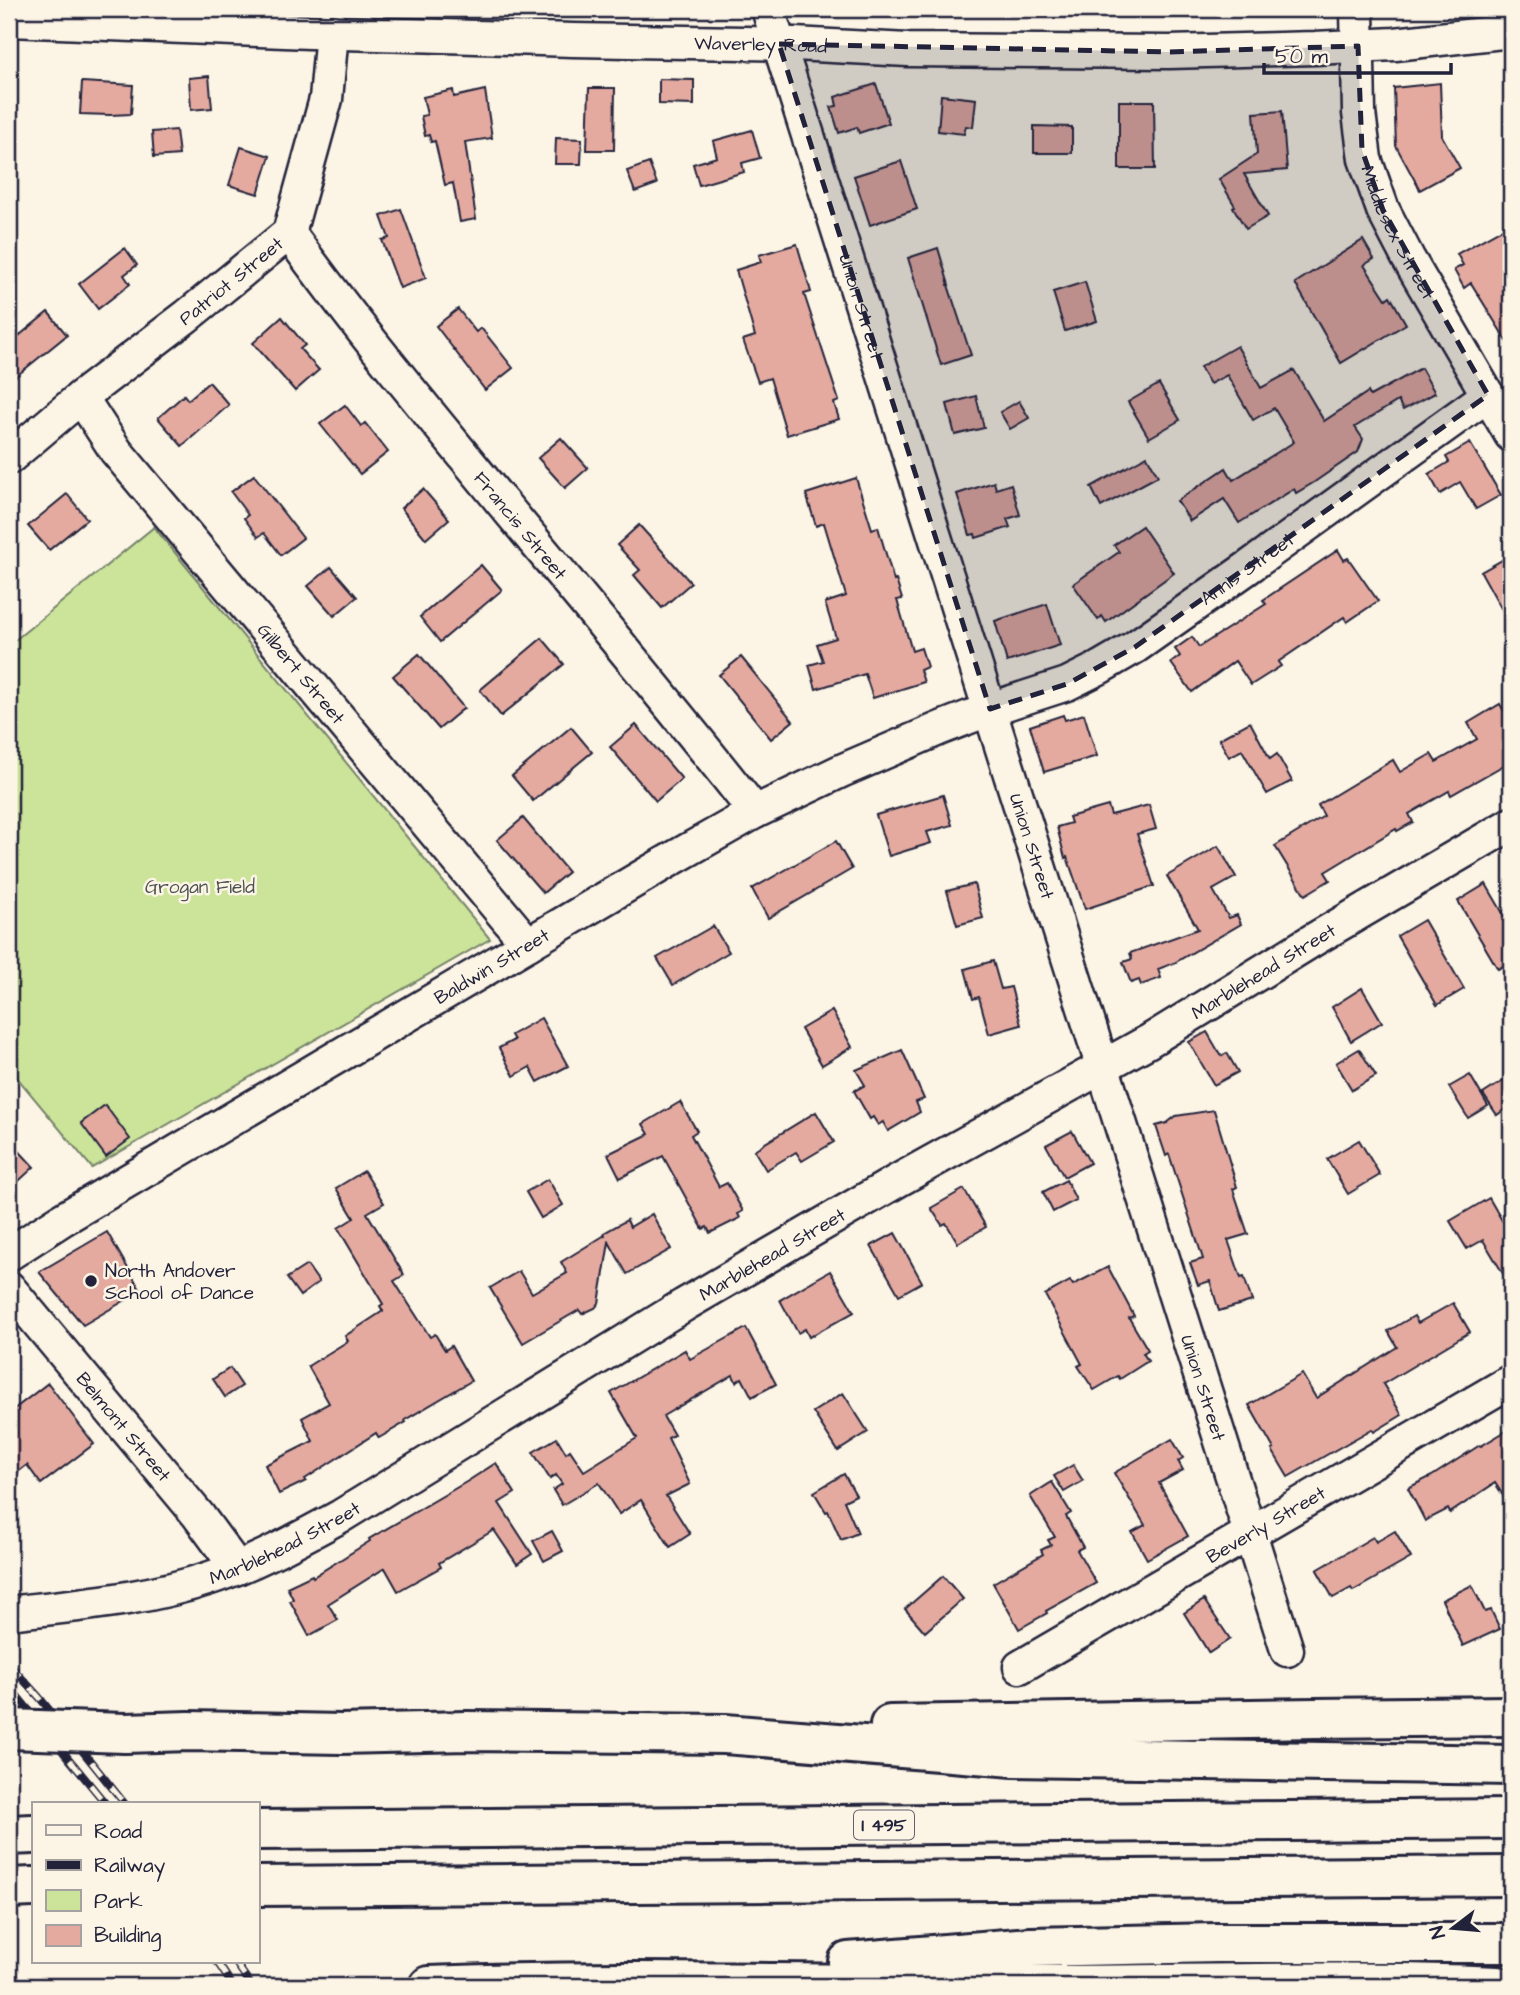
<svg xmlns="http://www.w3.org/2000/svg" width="1520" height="1995" viewBox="0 0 1520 1995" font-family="'Architects Daughter',sans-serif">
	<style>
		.green { fill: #cbe49a; stroke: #76836a; stroke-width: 2 }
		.building { fill: #e4aaa0; stroke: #22223b; stroke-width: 2 }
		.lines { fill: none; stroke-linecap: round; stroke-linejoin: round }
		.minor-casing { stroke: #22223b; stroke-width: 37 }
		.highway-casing { stroke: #22223b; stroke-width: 44 }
		.minor { stroke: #fcf5e5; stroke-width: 32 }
		.highway { stroke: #fcf5e5; stroke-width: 38 }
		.rail-casing { stroke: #22223b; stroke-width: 8 }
		.rail { stroke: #fcf5e5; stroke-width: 5; stroke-dasharray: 16; stroke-linecap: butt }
		.highway-bridge-casing { stroke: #22223b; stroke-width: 44; stroke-linecap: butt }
		.highway-bridge { stroke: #fcf5e5; stroke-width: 38 }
		.marked { fill: #22223b; fill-opacity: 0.2; stroke: #22223b; stroke-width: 5; stroke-dasharray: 14 9; stroke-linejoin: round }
		.poi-dot { fill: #22223b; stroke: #fcf5e5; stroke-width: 2.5 }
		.labels { text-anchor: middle; stroke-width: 5; stroke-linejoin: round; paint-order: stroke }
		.shield { fill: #fcf5e5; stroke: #63616e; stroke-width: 2 }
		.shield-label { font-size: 18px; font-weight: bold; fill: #22223b }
		.street-label { font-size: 19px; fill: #22223b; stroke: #fcf5e5 }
		.park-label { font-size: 19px; fill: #4c5253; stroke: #fcf5e5 }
		.poi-label { font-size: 19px; fill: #22223b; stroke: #fcf5e5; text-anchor: start }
	</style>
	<rect width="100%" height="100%" fill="#fcf5e5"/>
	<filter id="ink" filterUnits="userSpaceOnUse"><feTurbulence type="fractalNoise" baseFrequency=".0143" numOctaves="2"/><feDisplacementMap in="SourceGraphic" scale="14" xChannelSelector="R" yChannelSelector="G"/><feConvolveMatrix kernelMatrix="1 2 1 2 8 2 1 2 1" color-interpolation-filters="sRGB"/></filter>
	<g filter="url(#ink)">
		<!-- green -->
		<path class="green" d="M154,527L490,939L92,1168L9,1068V645Z"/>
		<!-- building -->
		<g class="building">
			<path d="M209,76L212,108L191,110L189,78Z"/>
			<path d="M659,79L694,80V105L659,104Z"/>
			<path d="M82,82L133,85L131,114L110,115L80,114Z"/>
			<path d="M1440,83L1442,136L1460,168L1420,190L1396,146L1394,88Z"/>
			<path d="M876,84L889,123L859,133L857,127L839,133L831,107L837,106L835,97Z"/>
			<path d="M589,88H615L614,150H587Z"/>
			<path d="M453,90L454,97L485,90L492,138L465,142L476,219L460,222L453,183L445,185L435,141L431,142L429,135L425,136L421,116L427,115L423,97Z"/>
			<path d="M941,95L976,99L973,127L966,126L964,134L938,131Z"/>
			<path d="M1119,101H1154L1155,169H1119Z"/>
			<path d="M1282,111L1287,170L1244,174L1268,216L1246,229L1233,207L1235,206L1219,179L1257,154L1254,113Z"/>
			<path d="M1034,126L1072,127V153H1034Z"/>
			<path d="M176,130L179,155L154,157L152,132Z"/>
			<path d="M752,130L760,158L742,163L744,172L699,185L693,164L717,157L713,141Z"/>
			<path d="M556,138L582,139L581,164H555Z"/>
			<path d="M241,147L270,156L258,194L229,185Z"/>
			<path d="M901,161L917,209L870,225L854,176Z"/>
			<path d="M649,163L657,184L635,192L627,171Z"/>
			<path d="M401,209L426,278L400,288L382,240L389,238L381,216Z"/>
			<path d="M1511,224V262L1502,267L1511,281V348L1471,283L1464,288L1454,270L1463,265L1457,254Z"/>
			<path d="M1363,240L1374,259L1364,265L1386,299L1390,296L1406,324L1341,363L1295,283Z"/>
			<path d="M797,244L811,292L804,294L839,401L834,403L839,419L787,435L770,378L758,382L743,340L755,336L736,270L761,262L759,255Z"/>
			<path d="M125,248L137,265L124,275L130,284L98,309L79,284Z"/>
			<path d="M938,248L949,285H948L971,355L941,365L908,258Z"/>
			<path d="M1085,282L1097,321L1065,331L1053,292Z"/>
			<path d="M458,309L476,332L481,328L513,368L485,390L436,326Z"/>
			<path d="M48,312L67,335L9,382V344Z"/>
			<path d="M282,317L305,345L300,349L319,370L295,391L253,343Z"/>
			<path d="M1237,346L1261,388L1294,370L1324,421L1368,392L1370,396L1421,368L1435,393L1403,410L1398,401L1355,427L1363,439L1358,452L1313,483L1296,493L1294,489L1239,523L1224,499L1190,521L1177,501L1226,468L1233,480L1294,442L1274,408L1253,420L1227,375L1210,384L1200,367Z"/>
			<path d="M209,382L229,405L182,446L158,418L184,395L188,400Z"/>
			<path d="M1159,384L1180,420L1149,438L1128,402Z"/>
			<path d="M976,396L984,428L955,435L947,404Z"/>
			<path d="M1019,401L1029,418L1010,429L1000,412Z"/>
			<path d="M345,405L361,426L365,423L388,452L360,474L320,424Z"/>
			<path d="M561,438L588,468L565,488L538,458Z"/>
			<path d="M1470,443L1501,495L1476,509L1460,482L1440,494L1429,474L1449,462L1446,457Z"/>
			<path d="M1147,456L1158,476L1101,507L1091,487Z"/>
			<path d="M254,475L303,538L281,555L264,533L258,537L244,518L248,515L231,492Z"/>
			<path d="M856,478L872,529L878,527L894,581L896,580L902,599L897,600L912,651L921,648L927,667L920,670L924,682L873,698L865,674L816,689L809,665L823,661L817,644L836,638L825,603L846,596L824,523L816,526L806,494Z"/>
			<path d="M994,482L996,489L1011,484L1020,515L1007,519L1010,527L976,538L975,534L970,535L957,494Z"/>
			<path d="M423,489L449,519L426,539L401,508Z"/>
			<path d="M67,494L87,519L49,550L28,526Z"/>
			<path d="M639,525L691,583L662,608L634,575L640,570L617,545Z"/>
			<path d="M1142,526L1174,573L1106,622L1102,616L1098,620L1073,584L1119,552L1114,545Z"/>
			<path d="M1338,550L1344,560L1348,558L1378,601L1347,622L1344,617L1278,662L1281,666L1251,685L1235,661L1192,692L1171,663L1180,656L1175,649L1192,637L1199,647L1266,604L1263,600Z"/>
			<path d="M1511,555V626L1481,572Z"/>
			<path d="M481,565L502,590L440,642L420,617Z"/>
			<path d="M331,567L357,597L334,616L308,586Z"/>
			<path d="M1047,604L1060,645L1007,662L995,621Z"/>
			<path d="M542,638L564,664L501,716L480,690Z"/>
			<path d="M419,654L464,708L439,729L393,676Z"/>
			<path d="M741,657L793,721L771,739L719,675Z"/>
			<path d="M1500,704L1511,723V761L1451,795L1449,791L1409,814L1413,822L1397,831L1396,829L1325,872L1330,880L1305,895L1275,846L1324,816L1318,805L1393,760L1400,772L1431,754L1436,762L1477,739L1468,723Z"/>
			<path d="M1084,714L1097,756L1044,772L1030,726L1063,715L1065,720Z"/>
			<path d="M1250,722L1270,759L1277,754L1292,781L1267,794L1242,750L1229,757L1219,739Z"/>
			<path d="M636,725L682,779L656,801L610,747Z"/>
			<path d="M571,727L592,752L533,801L512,776Z"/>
			<path d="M943,795L952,825L927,832L931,843L889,856L876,815Z"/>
			<path d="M1149,805L1156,829L1137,834L1154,886L1085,909L1067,857L1065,858L1057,827L1071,823L1069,817L1108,806L1111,815Z"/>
			<path d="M523,818L568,872L543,893L497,840Z"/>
			<path d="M836,841L852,869L768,918L752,889Z"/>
			<path d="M1218,846L1236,877L1213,890L1229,918L1237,915L1241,924L1174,963L1158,969L1161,978L1141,985L1139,980L1131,983L1123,962L1132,959L1130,953L1198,929L1167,876Z"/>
			<path d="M974,884L983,918L957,925L947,891Z"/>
			<path d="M1486,884L1511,927V961L1498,969L1458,901Z"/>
			<path d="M1424,920L1464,989L1437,1005L1397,936Z"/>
			<path d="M713,926L729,952L673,985L657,958Z"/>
			<path d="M993,961L1001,989L1011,987L1021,1025L989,1034L979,997L973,999L965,969Z"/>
			<path d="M1362,988L1382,1022L1351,1041L1332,1007Z"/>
			<path d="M832,1011L852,1047L822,1065L801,1029Z"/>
			<path d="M541,1018L568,1066L538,1082L530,1067L514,1076L499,1048L514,1040L511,1035Z"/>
			<path d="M1207,1032L1221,1056L1227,1053L1238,1072L1214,1085L1189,1042Z"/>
			<path d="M1359,1049L1376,1076L1352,1090L1336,1063Z"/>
			<path d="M902,1050L924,1099L916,1102L920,1112L888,1131L883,1122L878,1125L873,1117L870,1119L854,1091L865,1085L856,1070Z"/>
			<path d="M1470,1075L1488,1106L1468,1118L1449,1087Z"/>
			<path d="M1511,1076V1105L1497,1115L1483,1094Z"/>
			<path d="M680,1102L697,1131L691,1135L719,1187L727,1183L743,1211L738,1214L740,1218L710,1233L707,1227L703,1229L663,1156L620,1178L608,1154L649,1134L643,1124Z"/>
			<path d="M105,1105L130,1139L106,1157L81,1123Z"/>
			<path d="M1214,1110L1237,1187L1233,1189L1248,1234L1228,1240L1241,1278L1244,1277L1252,1301L1219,1311L1210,1281L1198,1285L1190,1263L1203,1259L1169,1154L1166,1156L1156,1126L1167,1123L1176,1116Z"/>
			<path d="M816,1112L834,1142L802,1161L796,1152L766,1170L754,1150Z"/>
			<path d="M1072,1131L1090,1163L1064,1177L1046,1145Z"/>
			<path d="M9,1140L34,1167L9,1190Z"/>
			<path d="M1359,1140L1380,1175L1348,1194L1327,1159Z"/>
			<path d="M364,1171L384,1203L367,1213L404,1275L394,1281L430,1337L435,1334L445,1350L451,1346L471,1381L405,1420L406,1422L379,1438L376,1433L305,1479L306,1481L279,1494L265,1465L313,1441L302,1418L329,1403L308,1366L348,1341L345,1336L383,1311L380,1306L383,1304L338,1228L354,1218L336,1188Z"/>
			<path d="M548,1179L563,1205L541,1218L526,1192Z"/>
			<path d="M1066,1180L1076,1200L1053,1212L1043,1192Z"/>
			<path d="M964,1189L986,1227L958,1243L946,1223L942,1225L931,1208Z"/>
			<path d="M1489,1198L1511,1236V1287L1483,1240L1467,1249L1450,1221Z"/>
			<path d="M652,1214L671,1249L627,1274L609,1242L599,1303L595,1308L582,1314L579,1310L523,1343L490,1288L519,1271L532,1293L567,1273L561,1262L605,1235L604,1233L627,1220L630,1227Z"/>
			<path d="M107,1232L141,1291L83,1325L39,1272Z"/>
			<path d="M895,1233L922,1282L899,1295L871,1246Z"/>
			<path d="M307,1265L319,1282L300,1296L287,1278Z"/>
			<path d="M1108,1267L1134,1316L1129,1318L1148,1350L1143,1353L1148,1361L1120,1379L1118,1376L1094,1390L1078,1366L1082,1364L1045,1295L1070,1281L1073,1285Z"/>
			<path d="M830,1271L854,1312L809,1337L805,1329L798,1333L780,1300Z"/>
			<path d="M1453,1303L1470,1332L1383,1384L1402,1415L1374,1432L1372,1429L1288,1477L1272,1450L1274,1449L1249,1405L1302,1374L1316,1398L1397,1347L1388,1331L1414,1316L1418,1323Z"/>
			<path d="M746,1328L776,1384L752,1397L742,1378L736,1382L733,1375L663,1416L674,1435L668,1438L690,1484L666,1496L690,1534L670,1547L641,1500L619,1514L599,1483L562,1505L553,1490L562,1484L556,1475L550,1479L533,1452L557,1438L566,1453L570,1450L584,1471L637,1438L611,1393L685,1350L690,1359Z"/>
			<path d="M230,1368L242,1386L225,1397L213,1379Z"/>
			<path d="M48,1383L94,1444L41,1484L27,1465L9,1479V1413Z"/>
			<path d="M843,1393L868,1432L838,1451L813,1412Z"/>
			<path d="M1511,1428V1508L1495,1483L1450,1513L1448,1509L1425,1521L1408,1488L1432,1476L1480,1445L1481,1446Z"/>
			<path d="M1172,1439L1183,1458L1178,1461L1183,1470L1159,1483L1188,1536L1147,1559L1132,1532L1145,1525L1114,1473Z"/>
			<path d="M496,1463L515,1493L499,1503L532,1554L517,1564L494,1530L439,1563L441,1567L398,1591L385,1568L328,1604L338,1620L309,1636L290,1601L293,1599L287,1587L312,1575L313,1577L370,1541L369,1539L468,1481Z"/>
			<path d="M1073,1465L1083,1481L1064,1492L1054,1476Z"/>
			<path d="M844,1474L856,1495L844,1501L858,1533L841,1540L828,1511L826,1512L814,1492Z"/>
			<path d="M1052,1482L1071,1513L1066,1516L1083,1547L1077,1550L1096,1583L1046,1611L1047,1613L1019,1629L993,1583L1043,1554L1041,1550L1051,1545L1048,1540L1055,1537L1030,1496Z"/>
			<path d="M552,1531L563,1551L544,1561L533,1541Z"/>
			<path d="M1395,1531L1411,1558L1353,1591L1351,1588L1333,1598L1317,1570L1373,1537L1376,1542Z"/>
			<path d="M943,1576L963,1599L925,1632L905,1609Z"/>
			<path d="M1472,1585L1485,1612L1491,1610L1500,1629L1463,1646L1442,1600Z"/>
			<path d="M1204,1600L1230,1639L1209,1653L1184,1613Z"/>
		</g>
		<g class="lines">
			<defs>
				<g id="minor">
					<path id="s1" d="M768,9L1287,1650"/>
					<path id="s2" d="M1357,9L1359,113L1365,159L1383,210L1408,258L1511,435"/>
					<path id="s3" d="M9,20L310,32L573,40L794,44L908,50L1169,52L1315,48L1395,44L1511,31"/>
					<path id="s4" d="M289,233C355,325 428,412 500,500C586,603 672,707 755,812"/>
					<path id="s5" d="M81,397L116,451L528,944"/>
					<path id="s6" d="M9,458L81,397L187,316L289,233L326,99L332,32"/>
					<path id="s7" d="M9,1254L63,1219L369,1038L665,863L755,812L841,771L941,728L990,709L1067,684L1099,668L1135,647L1246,569L1488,395"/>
					<path id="s8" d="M9,1288L198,1515L237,1568"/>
					<path id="s9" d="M9,1613C76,1605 145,1600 210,1578C256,1563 298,1539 341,1516L684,1305L897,1181L1149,1041L1313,940L1511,824"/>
					<path id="s10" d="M1020,1667L1511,1381"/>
				</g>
				<g id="highway">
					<path d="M890,1725L1315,1718L1511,1716"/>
					<path d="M125,1733L189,1731L341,1734L466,1731L725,1734L1014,1757L1511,1765"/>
					<path d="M257,1830L1511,1819"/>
					<path d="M9,1835L33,1834"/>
					<path d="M257,1886L1511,1876"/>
					<path d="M9,1888L33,1887"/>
					<path d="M848,1962L1031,1947L1217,1943H1511"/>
					<path d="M429,1986C633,1977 837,1986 1041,1985C1193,1985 1345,1979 1497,1986"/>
				</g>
			</defs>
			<!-- minor casing -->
			<use href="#minor" class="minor-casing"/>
			<!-- highway casing -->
			<use href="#highway" class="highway-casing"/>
			<!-- minor -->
			<use href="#minor" class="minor"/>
			<!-- highway -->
			<use href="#highway" class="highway"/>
			<defs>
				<g id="rail">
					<path d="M9,1664L39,1697L125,1804"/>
					<path d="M9,1686L106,1804"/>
					<path d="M217,1962L233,1986"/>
					<path d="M235,1962L252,1986"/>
				</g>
			</defs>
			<!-- rail casing -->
			<use href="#rail" class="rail-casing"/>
			<!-- rail -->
			<use href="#rail" class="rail"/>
			<defs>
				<path id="highway-bridge" d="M9,1729L125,1733"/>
			</defs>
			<!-- highway-bridge casing -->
			<use href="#highway-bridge" class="highway-bridge-casing"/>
			<!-- highway-bridge -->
			<use href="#highway-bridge" class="highway-bridge"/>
		</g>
	</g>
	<!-- marked area -->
	<path class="marked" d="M779,44L1169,52L1358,46L1362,150L1383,210L1488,395L1135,647L1067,684L990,709Z"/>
	<!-- markers -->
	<circle class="poi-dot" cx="91" cy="1281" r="7"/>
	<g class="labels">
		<!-- shield labels -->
		<rect class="shield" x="854" y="1810.5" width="60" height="29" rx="5"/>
		<g class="shield-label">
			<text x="884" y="1831">I 495</text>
		</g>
		<!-- street labels -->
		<g class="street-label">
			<text dy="7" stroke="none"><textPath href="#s3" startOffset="752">Waverley Road</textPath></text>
			<text dy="7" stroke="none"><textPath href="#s2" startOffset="231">Middlesex Street</textPath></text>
			<text dy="7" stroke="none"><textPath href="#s6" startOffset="284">Patriot Street</textPath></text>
			<text dy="7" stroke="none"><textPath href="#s1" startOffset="312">Union Street</textPath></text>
			<text dy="7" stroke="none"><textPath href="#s4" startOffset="373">Francis Street</textPath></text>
			<text dy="7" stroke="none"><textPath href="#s7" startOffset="1419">Annis Street</textPath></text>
			<text dy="7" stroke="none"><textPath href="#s5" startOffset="354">Gilbert Street</textPath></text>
			<text dy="7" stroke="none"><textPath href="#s1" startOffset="878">Union Street</textPath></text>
			<text dy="7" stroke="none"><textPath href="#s7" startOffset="562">Baldwin Street</textPath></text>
			<text dy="7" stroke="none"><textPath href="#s9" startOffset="1421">Marblehead Street</textPath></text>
			<text dy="7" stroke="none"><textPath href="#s9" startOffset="854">Marblehead Street</textPath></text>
			<text dy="7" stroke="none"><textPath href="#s1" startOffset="1446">Union Street</textPath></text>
			<text dy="7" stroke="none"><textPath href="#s8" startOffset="180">Belmont Street</textPath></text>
			<text dy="7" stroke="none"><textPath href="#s10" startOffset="284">Beverly Street</textPath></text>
			<text dy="7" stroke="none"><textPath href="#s9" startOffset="287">Marblehead Street</textPath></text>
		</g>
		<!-- park labels -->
		<g class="park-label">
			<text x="200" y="893">Grogan Field</text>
		</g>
		<!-- poi labels -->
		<g class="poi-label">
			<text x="105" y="1277">North Andover<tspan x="105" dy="22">School of Dance</tspan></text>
		</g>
	</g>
	<!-- margin -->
	<rect width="1520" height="1995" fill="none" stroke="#fcf5e5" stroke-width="35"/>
	<rect x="18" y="18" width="1485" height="1960" fill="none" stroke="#22223b" stroke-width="2.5" filter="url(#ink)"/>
	<!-- legend -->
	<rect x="32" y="1802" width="228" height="161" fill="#fcf5e5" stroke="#a5a1a1" stroke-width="2"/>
	<rect x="46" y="1825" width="35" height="10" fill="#fcf5e5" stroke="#a5a1a1" stroke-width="2"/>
	<text x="94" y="1838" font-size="21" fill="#22223b">Road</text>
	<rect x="46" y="1860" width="35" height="10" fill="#22223b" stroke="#a5a1a1" stroke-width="2"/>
	<text x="94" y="1872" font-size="21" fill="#22223b">Railway</text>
	<rect x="46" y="1890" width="35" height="21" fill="#cbe49a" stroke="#a5a1a1" stroke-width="2"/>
	<text x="94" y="1908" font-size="21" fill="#22223b">Park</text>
	<rect x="46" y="1925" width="35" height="21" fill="#e4aaa0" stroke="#a5a1a1" stroke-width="2"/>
	<text x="94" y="1942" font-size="21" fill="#22223b">Building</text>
	<!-- north arrow -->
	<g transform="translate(1453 1928) rotate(254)" stroke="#fcf5e5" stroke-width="5" paint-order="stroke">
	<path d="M0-5L12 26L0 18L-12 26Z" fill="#22223b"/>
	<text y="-10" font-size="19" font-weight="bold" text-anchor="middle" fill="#22223b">N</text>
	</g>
	<!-- scale -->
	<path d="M1264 63v10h187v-10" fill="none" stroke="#22223b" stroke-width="3.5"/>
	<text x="1275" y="63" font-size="21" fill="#22223b" stroke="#fcf5e5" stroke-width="5" paint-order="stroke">50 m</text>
</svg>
